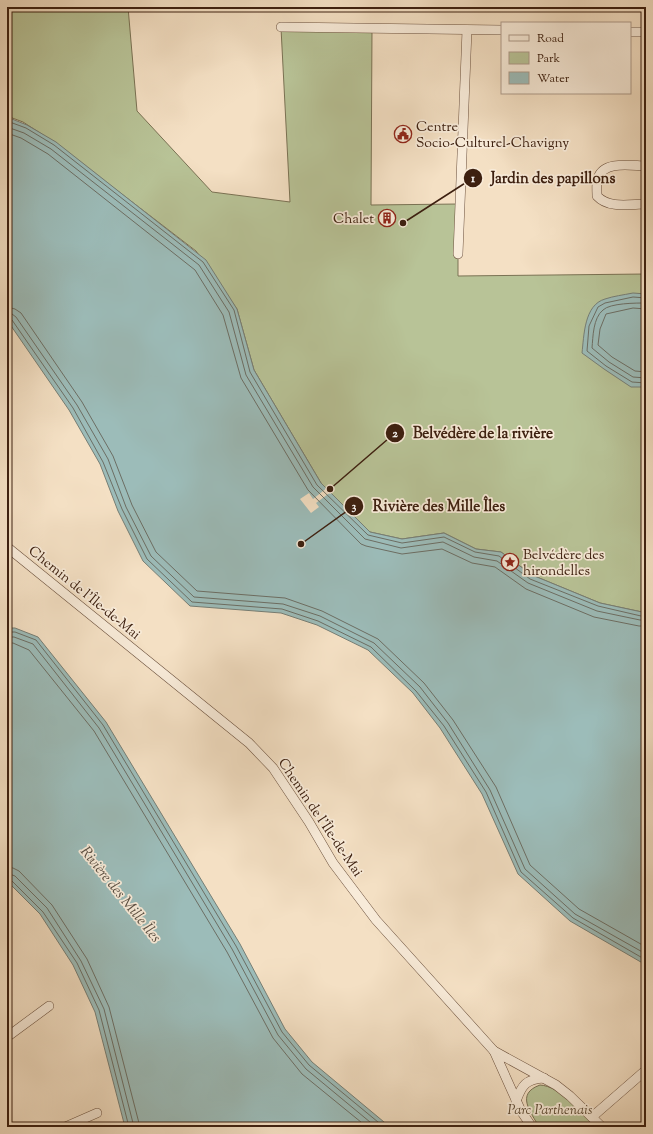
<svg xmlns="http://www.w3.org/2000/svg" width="653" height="1134" viewBox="0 0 653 1134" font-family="'Sorts Mill Goudy',serif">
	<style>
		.green { fill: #b8c397; stroke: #7a7254 }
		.water { fill: #9cbcb9; stroke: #767e75 }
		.pier { fill: #f4e0c4 }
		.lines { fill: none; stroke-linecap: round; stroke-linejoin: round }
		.shore { stroke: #6c6e64; stroke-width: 1 }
		.street-casing { stroke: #6b503d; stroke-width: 10 }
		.street { stroke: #f8ebd9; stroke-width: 9 }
		.labels { text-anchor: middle; stroke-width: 3.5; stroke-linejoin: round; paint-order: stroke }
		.poi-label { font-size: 14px; fill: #3d2010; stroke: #f8ebd9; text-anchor: start }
		.street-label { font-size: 14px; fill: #3d2010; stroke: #f8ebd9 }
		.park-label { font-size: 14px; font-style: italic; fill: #5c4932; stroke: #f8ebd9 }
		.water-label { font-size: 15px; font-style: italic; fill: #5a4f43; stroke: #f8ebd9 }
		.leader { fill: none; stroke: #3d2010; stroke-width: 1.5 }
		.callout-dot { fill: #3d2010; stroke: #f8ebd9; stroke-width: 1.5 }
		.mark-label { font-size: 12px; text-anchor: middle; font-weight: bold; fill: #fff }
		.callout-label { font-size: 15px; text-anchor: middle; font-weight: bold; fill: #3d2010; stroke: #f8ebd9; stroke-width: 3.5; stroke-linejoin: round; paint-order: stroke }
	</style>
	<rect width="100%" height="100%" fill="#f4e0c4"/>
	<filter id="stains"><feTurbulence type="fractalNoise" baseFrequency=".005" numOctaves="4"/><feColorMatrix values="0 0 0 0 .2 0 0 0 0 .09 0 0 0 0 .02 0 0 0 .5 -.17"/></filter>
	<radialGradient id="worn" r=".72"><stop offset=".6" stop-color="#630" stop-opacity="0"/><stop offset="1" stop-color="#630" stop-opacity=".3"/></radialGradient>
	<!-- green -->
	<g class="green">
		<path d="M7,7H128L137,111L212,192L290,202L281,28L372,29L371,205L458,204V276L646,274V610L642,612L600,603L532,575L501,552L476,549L444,533L402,539L370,532L321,483L254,370L237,309L196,251L54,142L23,122L7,116Z"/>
		<path d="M540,1085C560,1086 582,1113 597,1127H539C531,1112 515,1094 540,1085Z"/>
	</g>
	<!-- water -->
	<g class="water">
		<path d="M7,117L27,125L56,142L206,260L237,309L254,370L321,483L370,532L402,539L444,533L476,549L501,552L532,575L600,603L642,612L646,610V965L570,921L518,874L482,794L440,728L413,693L368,650L317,625L281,613L190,606L143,561L118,511L100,464L69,410L7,320Z"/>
		<path d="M633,293L646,294V387H631L604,369L582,353C584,336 584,305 605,299C614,296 623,295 633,293Z"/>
		<path d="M7,628H15L38,637L106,722L240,944L285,1029L312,1062L390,1127H125L95,1012L73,965L40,914L7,881Z"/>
	</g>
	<!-- pier -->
	<path class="pier" d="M328,487L332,491L316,503L319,507L311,513L300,499L309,493L313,499Z"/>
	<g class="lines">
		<!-- shore -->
		<g class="shore">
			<path d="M7,121L26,128L54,145L203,262L234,310L250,372L317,485L368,535L402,543L444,537L475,552L499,556L530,579L598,606L641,616L646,614"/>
			<path d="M7,127L24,133L51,149L199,265L229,312L246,375L313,487L365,539L401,548L443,542L474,557L497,561L528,583L597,611L640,620H646"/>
			<path d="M7,133L21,138L48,154L195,270L223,315L241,378L308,490L361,544L366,546L402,554L442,549L472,563L495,567L526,589L594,617L639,626H646"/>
			<path d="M646,298L633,297L605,303L598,307L589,326L587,351L606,366L632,382L646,383"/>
			<path d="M646,303C636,303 610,303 603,310C593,318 593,337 592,348L609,362L633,377L646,378"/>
			<path d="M7,307L15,309L21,313L82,402L113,456L132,505L156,552L197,591L285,598L322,611L378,639L424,683L453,720L496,787L530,865L579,909L646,947"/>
			<path d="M646,309L633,308L606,314L600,329L598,345L612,357L635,371L646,372"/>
			<path d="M7,313L12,314L16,317L77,405L108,459L126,507L151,556L194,597L283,604L320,616L374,643L420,687L448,723L490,790L525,869L575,914L646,954"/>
			<path d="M7,318L12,320L73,408L103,462L122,509L147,559L192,602L282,609L318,621L371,647L416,691L444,726L486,792L521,872L573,918L646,960"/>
			<path d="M7,632H15L36,640L103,725L236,946L282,1032L309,1065L384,1127"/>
			<path d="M7,637H14L33,644L99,728L232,949L278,1035L306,1069L376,1127"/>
			<path d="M7,643H13L29,650L94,731L227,952L273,1038L302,1074L367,1127"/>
			<path d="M7,867L13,868L19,871L52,905L87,959L109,1007L140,1127"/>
			<path d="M7,873L15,876L47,908L81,961L104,1009L134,1127"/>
			<path d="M7,878L11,880L43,912L77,963L99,1010L129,1127"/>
		</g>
		<defs>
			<g id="street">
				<path d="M281,27L502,30"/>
				<path d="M630,32H646"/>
				<path d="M646,166C632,166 604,160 598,178C596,183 597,191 597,196C609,209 630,204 646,204"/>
				<path d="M458,254L467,30"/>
				<path d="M7,547L249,743L273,768L309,822L333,863L376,920L494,1051"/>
				<path d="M7,1037L49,1006"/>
				<path d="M516,1101C522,1085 526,1079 544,1078"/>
				<path d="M592,1117L646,1070"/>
				<path d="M65,1127L97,1113"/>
				<path d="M532,1127L521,1111L494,1051L556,1085L570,1096L602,1127"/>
			</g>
		</defs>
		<!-- street casing -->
		<use href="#street" class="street-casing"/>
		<!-- street -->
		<use href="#street" class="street"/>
	</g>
	<!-- icons -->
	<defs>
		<symbol id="civic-ring" viewBox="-11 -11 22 22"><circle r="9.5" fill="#f8ebd9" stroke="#8f2418" stroke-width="1.5"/><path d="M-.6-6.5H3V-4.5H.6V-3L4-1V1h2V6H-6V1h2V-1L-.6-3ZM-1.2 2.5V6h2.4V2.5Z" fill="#8f2418"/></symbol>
		<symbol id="building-ring" viewBox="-11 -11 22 22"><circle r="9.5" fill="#f8ebd9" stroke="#8f2418" stroke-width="1.5"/><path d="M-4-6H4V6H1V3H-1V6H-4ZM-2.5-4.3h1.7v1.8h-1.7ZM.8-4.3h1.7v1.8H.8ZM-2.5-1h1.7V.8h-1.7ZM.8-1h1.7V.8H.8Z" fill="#8f2418"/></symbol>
		<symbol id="sight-ring" viewBox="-11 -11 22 22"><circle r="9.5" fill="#f8ebd9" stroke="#8f2418" stroke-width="1.5"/><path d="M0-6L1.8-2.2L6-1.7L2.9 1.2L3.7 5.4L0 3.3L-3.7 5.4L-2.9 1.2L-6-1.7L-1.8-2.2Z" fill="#8f2418"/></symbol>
	</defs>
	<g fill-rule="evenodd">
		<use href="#civic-ring" x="393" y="124" width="20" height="20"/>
		<use href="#building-ring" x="377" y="208" width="20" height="20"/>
		<use href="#sight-ring" x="500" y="552" width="20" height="20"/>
	</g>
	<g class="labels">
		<!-- poi labels -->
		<g class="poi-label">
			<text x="416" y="131">Centre<tspan x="416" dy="16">Socio-Culturel-Chavigny</tspan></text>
			<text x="374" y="223" text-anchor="end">Chalet</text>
			<text x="523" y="559">Belvédère des<tspan x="523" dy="16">hirondelles</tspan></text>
		</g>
		<!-- street labels -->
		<g class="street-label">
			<text transform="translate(85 592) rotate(39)" y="5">Chemin de l'Île-de-Mai</text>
			<text transform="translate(321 817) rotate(56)" y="5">Chemin de l'Île-de-Mai</text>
		</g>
		<!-- park labels -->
		<g class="park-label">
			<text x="550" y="1114">Parc Parthenais</text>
		</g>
		<!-- water labels -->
		<g class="water-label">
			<text transform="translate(121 894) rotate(51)" y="5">Rivière des Mille Îles</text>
		</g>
	</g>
	<!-- callouts -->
	<path class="leader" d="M403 223L473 178M330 489L395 433M301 544L354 506"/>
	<g class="callout-dot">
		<circle cx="403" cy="223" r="4"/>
		<circle cx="330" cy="489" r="4"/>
		<circle cx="301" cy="544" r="4"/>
		<circle cx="473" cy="178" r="10"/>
		<circle cx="395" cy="433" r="10"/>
		<circle cx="354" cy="506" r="10"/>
	</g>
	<g class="mark-label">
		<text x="473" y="182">1</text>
		<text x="395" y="437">2</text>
		<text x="354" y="510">3</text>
	</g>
	<g class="callout-label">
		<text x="553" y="183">Jardin des papillons</text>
		<text x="483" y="438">Belvédère de la rivière</text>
		<text x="439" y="511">Rivière des Mille Îles</text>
	</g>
	<!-- margin -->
	<rect width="653" height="1134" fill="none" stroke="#f4e0c4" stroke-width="24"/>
	<rect x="8" y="8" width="637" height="1118" fill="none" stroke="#3d2010" stroke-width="2"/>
	<rect x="12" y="12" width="629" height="1110" fill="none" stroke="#3d2010"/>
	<!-- legend -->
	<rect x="501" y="22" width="130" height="72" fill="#f8ebd9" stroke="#ad9a89"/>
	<rect x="509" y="35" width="20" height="6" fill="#f8ebd9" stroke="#ad9a89"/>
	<text x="537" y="42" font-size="12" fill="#3d2010">Road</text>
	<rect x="509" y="52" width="20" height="12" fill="#b8c397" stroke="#ad9a89"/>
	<text x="537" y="62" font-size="12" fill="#3d2010">Park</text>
	<rect x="509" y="72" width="20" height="12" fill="#9cbcb9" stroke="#ad9a89"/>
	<text x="537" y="82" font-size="12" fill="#3d2010">Water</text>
	<rect width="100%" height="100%" filter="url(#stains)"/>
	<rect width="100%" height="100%" fill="url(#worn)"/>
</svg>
